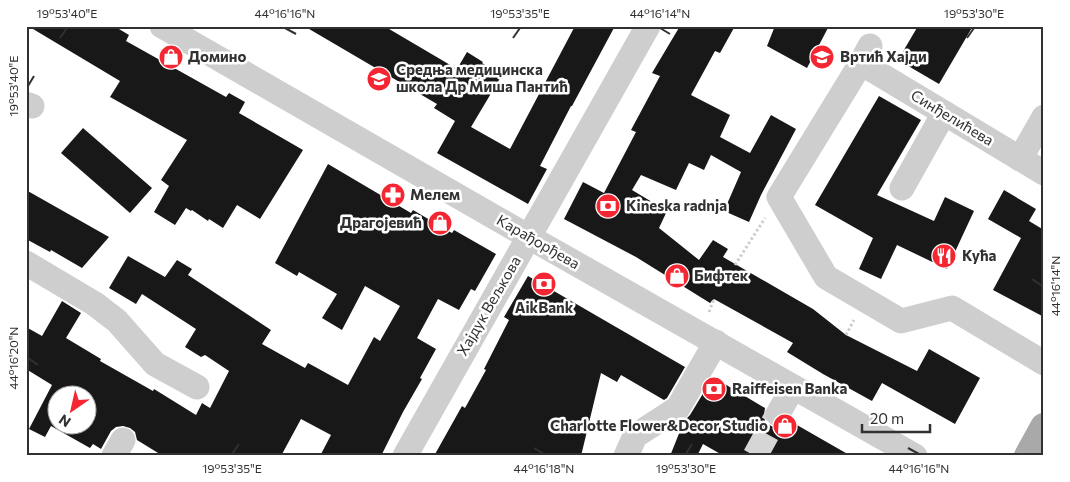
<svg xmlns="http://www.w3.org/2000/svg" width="1070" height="482" viewBox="0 0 1070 482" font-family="Commissioner,sans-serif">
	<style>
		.building { fill: #181818; fill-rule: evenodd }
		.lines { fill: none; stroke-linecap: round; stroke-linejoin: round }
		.minor-tunnel { stroke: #d6d6d6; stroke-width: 25; stroke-dasharray: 25 12; stroke-linecap: butt }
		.path { stroke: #cecece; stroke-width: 3; stroke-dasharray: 2.5 2.5; stroke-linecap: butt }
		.minor { stroke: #cecece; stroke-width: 25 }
		.major { stroke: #a9a9a9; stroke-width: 28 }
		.ticks { fill: none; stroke: #313131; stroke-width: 2 }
		.labels { text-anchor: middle; stroke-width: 5; stroke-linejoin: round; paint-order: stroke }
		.poi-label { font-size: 15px; font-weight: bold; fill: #313131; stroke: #fff; text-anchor: start }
		.street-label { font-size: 15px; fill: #313131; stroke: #fff }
		.neatline { fill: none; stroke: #313131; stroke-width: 2 }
		.ticks-label { font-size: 12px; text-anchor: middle; fill: #313131 }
	</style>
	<rect width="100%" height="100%" fill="#fff"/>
	<!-- building -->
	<g class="building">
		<path d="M28,26H114L129,35L126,41L226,97L229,93L245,102L239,113L303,150L260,219L237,205L223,228L209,219L208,221L192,210L191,211L186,208L175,225L154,212L169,186L161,180L187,140L110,97L120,81Z"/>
		<path d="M304,26H384L457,69L467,52L483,62L482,63L502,75L471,127L510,149L575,26H615L572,106H571L540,166L547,169L528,204L437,153L455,121L434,108L437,104Z"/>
		<path d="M680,26H735L720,53L715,51L691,95L730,115L720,137L750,153L771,115L796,129L761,195L749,222L724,211L741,172L711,155L704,170L689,163L676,190L641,175L632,190L667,211L659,228L699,260L713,240L728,249L723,257L813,309L846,335L917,371L929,349L980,378L955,424L882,383L872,401L823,374L787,352L793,343L714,299L710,303L636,257L564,219L583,182L604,193L636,132L631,130L660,76L652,73Z"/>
		<path d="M775,26H829L807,68L767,46Z"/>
		<path d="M918,26H973L939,84L898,60Z"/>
		<path d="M879,96L921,120L877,195L934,221L945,197L974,211L947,269L897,245L881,279L859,269L873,238L815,205Z"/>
		<path d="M83,128L152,188L130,213L61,153Z"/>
		<path d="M328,164L411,213L413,210L452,233L454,230L496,254L475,291L471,289L459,310L438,299L417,338L436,349L420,378L422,379L403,412L381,456H320L331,435L301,419L281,456H163L137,440L135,432L130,428L123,426L116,427L111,431L101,449L93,444L90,448L51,426L45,437L29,429L52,385L26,369V327L42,336L62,301L81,313L66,338L101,359L100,361L153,391L154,389L196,415L202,403L210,408L229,371L205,355L201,357L185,347L196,329L142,294L136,304L109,288L128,256L165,277L177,260L192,269L188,275L271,330L262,344L305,368L308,363L348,385L374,337L380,341L400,306L365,286L342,330L322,318L337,294L299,272L297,276L275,263ZM58,394H88V424H58Z"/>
		<path d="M26,190L109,237L82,268L51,250L50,252L26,239Z"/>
		<path d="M1004,190L1036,209L1029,221L1044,230V317L993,290L1021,238L988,219Z"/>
		<path d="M528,276L685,367L667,398L664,400L621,375L617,382L601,373L581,456H434L462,406L465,408L486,370L484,369L509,320L504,317Z"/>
		<path d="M713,377L765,408L764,415L765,421L771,426L779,428L786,426L790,421L851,456H724L703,444L697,456H670L684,421L690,415Z"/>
	</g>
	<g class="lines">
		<!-- minor-tunnel -->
		<path class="minor-tunnel" d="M755,456L778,414"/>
		<!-- path -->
		<g class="path">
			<path d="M735,265L765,218"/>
			<path d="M709,312L714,299"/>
			<path d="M846,335L854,320"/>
		</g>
		<!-- minor -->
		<g class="minor">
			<path d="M162,26L529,237L915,456"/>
			<path d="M870,46L861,63L779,197L826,277L901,321L952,308L1044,363"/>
			<path d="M861,63L1044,173"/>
			<path d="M26,104L32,106"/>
			<path d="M1020,159L1044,117"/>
			<path d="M902,188L944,113"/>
			<path d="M26,263L95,304L117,321L155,364L197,387"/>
			<path d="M778,414L793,387"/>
			<path d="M114,456L123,440"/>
			<path d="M405,456L648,26"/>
			<path d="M626,456L635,436L678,408L716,342"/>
		</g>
		<!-- major -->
		<path class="major" d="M1028,456L1044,427"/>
	</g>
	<!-- ticks -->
	<path class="ticks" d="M285,28L296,34M660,28L670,34M60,38L67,28M513,38L520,28M967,38L974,28M28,86L34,76M1032,279L1042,286M28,358L38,365M534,448L544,454M908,448L919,454M232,454L239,444M686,454L692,444"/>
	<!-- icons -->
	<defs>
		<symbol id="shop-disc" viewBox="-11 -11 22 22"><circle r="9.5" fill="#f42632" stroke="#fff"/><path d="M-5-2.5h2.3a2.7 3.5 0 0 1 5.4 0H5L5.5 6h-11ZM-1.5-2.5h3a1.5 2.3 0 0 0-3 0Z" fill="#fff"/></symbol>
		<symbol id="school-disc" viewBox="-11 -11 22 22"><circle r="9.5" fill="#f42632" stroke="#fff"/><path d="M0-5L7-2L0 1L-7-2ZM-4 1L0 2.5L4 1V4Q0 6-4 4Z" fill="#fff"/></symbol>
		<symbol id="pharmacy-disc" viewBox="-11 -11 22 22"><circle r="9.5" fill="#f42632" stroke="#fff"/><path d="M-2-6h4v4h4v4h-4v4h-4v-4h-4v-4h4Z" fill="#fff"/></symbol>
		<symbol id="bank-disc" viewBox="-11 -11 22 22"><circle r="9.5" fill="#f42632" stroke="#fff"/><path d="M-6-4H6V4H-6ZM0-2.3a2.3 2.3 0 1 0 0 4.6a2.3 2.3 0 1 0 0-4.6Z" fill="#fff"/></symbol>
		<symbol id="restaurant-disc" viewBox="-11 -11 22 22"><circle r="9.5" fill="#f42632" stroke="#fff"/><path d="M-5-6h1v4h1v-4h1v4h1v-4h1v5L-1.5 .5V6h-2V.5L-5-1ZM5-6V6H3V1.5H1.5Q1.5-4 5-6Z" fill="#fff"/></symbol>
	</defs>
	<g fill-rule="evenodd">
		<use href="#shop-disc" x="157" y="43" width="28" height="28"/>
		<use href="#school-disc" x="808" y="43" width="28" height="28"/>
		<use href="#school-disc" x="365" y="65" width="28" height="28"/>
		<use href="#pharmacy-disc" x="379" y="181" width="28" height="28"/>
		<use href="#bank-disc" x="594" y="192" width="28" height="28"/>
		<use href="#shop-disc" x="426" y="209" width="28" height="28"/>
		<use href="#restaurant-disc" x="930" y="242" width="28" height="28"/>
		<use href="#shop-disc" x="663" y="262" width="28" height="28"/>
		<use href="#bank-disc" x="530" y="270" width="28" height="28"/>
		<use href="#bank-disc" x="700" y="375" width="28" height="28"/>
		<use href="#shop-disc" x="771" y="412" width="28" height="28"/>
	</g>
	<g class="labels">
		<!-- poi labels -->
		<g class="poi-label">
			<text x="188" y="62">Домино</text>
			<text x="840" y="62">Вртић Хајди</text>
			<text x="396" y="75">Средња медицинска<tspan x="396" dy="17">школа Др Миша Пантић</tspan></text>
			<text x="410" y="200">Мелем</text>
			<text x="626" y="211">Kineska radnja</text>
			<text x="422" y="228" text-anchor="end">Драгојевић</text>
			<text x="962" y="261">Кућа</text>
			<text x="694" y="281">Бифтек</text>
			<text x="544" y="313" text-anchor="middle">AikBank</text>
			<text x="732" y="394">Raiffeisen Banka</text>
			<text x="768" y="431" text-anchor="end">Charlotte Flower&amp;Decor Studio</text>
		</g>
		<!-- street labels -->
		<g class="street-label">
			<text transform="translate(952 118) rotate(31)" y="5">Синђелићева</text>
			<text transform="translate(538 242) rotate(30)" y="5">Карађорђева</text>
			<text transform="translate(489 306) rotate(-60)" y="5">Хајдук Вељкова</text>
		</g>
	</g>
	<!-- border -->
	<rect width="1070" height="482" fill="none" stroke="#ffffff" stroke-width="55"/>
	<!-- north arrow -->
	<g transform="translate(72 410) rotate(214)"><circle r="24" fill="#ffffff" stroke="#adadad"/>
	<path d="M0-4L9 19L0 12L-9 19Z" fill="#f42632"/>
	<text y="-8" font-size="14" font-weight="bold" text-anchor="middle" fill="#313131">N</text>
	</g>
	<!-- scale -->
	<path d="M862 424v8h68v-8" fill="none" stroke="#313131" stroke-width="2.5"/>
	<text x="870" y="424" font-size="15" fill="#313131" stroke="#ffffff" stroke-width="4" paint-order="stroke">20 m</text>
	<rect x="28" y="28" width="1014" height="426" class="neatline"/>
	<g class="ticks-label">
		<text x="67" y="18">19°53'40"E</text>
		<text x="285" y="18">44°16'16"N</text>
		<text x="520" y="18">19°53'35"E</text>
		<text x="660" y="18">44°16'14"N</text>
		<text x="974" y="18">19°53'30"E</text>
		<text transform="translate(14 86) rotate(-90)" y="4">19°53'40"E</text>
		<text transform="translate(1056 286) rotate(-90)" y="4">44°16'14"N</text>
		<text transform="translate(14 358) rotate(-90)" y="4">44°16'20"N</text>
		<text x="232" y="473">19°53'35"E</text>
		<text x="544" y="473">44°16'18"N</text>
		<text x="686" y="473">19°53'30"E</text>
		<text x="919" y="473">44°16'16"N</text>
	</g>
</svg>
